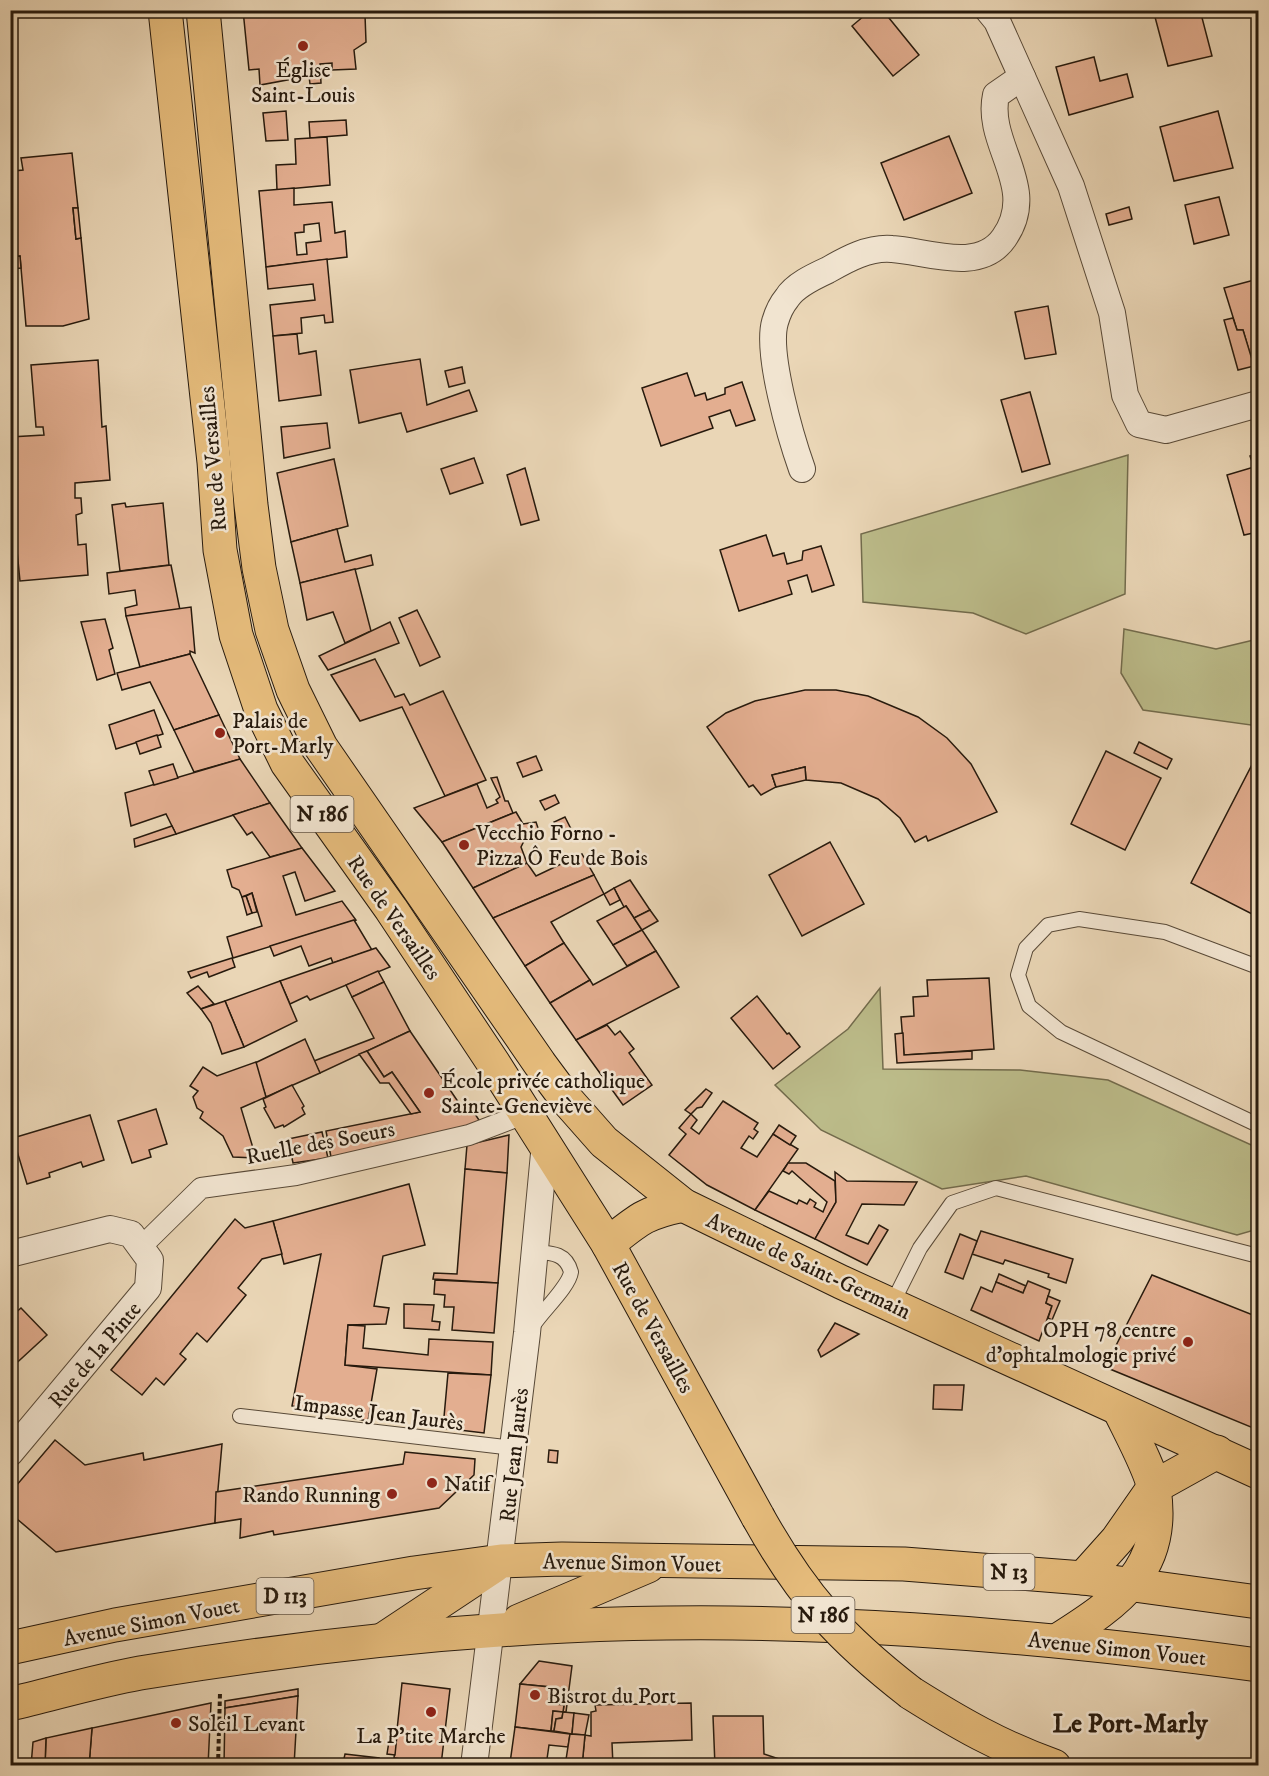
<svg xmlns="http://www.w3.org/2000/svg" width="1269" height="1776" viewBox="0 0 1269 1776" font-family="'IM FELL DW Pica',serif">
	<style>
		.green { fill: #bcbc8a; stroke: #726b4c; stroke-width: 1.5 }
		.building { fill: #e3ae90; stroke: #271a0d; stroke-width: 1.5; fill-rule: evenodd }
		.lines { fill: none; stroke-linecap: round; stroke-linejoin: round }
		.service-casing { stroke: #584937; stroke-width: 16 }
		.pedestrian-casing { stroke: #584937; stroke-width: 22 }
		.minor-casing { stroke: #584937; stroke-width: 28 }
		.primary-casing { stroke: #271a0d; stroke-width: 35 }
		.path { stroke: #271a0d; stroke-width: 4; stroke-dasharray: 4.5 3; stroke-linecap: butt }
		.service { stroke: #f1e4d0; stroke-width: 14 }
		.pedestrian { stroke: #f1e4d0; stroke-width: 20 }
		.minor { stroke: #f1e4d0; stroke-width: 26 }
		.primary { stroke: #e5bb7b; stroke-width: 33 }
		.primary-bridge-casing { stroke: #271a0d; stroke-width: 35; stroke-linecap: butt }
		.primary-bridge { stroke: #e5bb7b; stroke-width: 33 }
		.poi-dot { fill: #8f2418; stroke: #f1e4d0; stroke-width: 2 }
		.labels { text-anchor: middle; stroke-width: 5; stroke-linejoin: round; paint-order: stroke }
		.shield { fill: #f1e4d0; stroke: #645748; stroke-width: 1.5 }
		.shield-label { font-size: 21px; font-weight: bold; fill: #271a0d }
		.poi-label { font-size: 22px; fill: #271a0d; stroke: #f1e4d0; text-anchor: start }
		.street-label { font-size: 22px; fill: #271a0d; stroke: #f1e4d0 }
		.quarter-label { font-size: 26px; font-weight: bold; fill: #271a0d; stroke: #f1e4d0 }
	</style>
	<rect width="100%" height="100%" fill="#ead6b6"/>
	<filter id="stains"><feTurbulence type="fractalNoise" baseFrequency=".00333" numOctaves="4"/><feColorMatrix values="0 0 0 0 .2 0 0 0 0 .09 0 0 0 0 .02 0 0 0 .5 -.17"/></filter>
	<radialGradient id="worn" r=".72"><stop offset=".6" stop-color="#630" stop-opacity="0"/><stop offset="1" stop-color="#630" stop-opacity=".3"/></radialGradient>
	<!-- green -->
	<g class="green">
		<path d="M1128,455L1125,594L1026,634L973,613L863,602L861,534Z"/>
		<path d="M1124,629L1216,649L1258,639V726L1143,710L1121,673Z"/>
		<path d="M880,988L883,1069L1020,1070L1108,1080L1258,1148V1229L1237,1235L1026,1176L942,1189L821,1130L775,1085L848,1029Z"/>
	</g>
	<!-- building -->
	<g class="building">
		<path d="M243,10H357L361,16L365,15L366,42L354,50L356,69L332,70V63L320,64L321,83L310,84L309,76L260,85L259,69L249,70Z"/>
		<path d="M871,10H897L889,18L919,55L893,76L852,26Z"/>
		<path d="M1178,10H1200L1212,56L1168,66L1155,17Z"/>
		<path d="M1094,57L1100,81L1127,74L1133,97L1069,115L1056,67Z"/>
		<path d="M286,111L288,140L266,141L263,113Z"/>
		<path d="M1218,111L1233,168L1174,181L1160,127Z"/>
		<path d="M346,120L347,135L310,138L309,122Z"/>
		<path d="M949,136L972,193L904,220L881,163Z"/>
		<path d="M327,137L330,185L277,190L276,165L296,164L295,139Z"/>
		<path d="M72,153L78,208H73L76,239L81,238L89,319L63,326H26L20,256L10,257V194L15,193L13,171L23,170L21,158Z"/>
		<path d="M294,188V205L332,202L335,233L345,231L347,257L266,267L259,191ZM319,223L321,241L306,243L307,254L297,255L295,233L304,232V225Z"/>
		<path d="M1219,197L1229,235L1194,244L1185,205Z"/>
		<path d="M1129,207L1132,219L1109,225L1106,214Z"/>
		<path d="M73,208H78L81,238L76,239Z"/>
		<path d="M20,256L21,268L10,269V257Z"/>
		<path d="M327,259L333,322L325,323L324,315L301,318L302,333L273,336L270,305L315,300L313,284L268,289L266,267Z"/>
		<path d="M1258,279V378H1257L1243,330H1237L1224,288Z"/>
		<path d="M1048,306L1056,354L1025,359L1015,312Z"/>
		<path d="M1233,318L1237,330H1243L1254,366L1238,370L1224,320Z"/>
		<path d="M297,334L299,354L316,351L321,395L279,401L273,336Z"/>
		<path d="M420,359L427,405L469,390L477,411L407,432L401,413L359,423L350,370Z"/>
		<path d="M98,360L102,427L106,426L110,480L75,483V498H81L82,513L76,515L78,545L86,544L88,575L20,581L10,480V437L44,435L43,427H36L31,365Z"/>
		<path d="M462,367L465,383L449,387L445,371Z"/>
		<path d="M687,373L695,396L705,393L707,400L725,394V388L742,382L755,420L736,426L730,410L709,417L713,428L661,446L642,388Z"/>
		<path d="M1030,392L1050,464L1022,472L1001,400Z"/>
		<path d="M327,423L330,448L284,458L281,427Z"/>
		<path d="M1258,454V532L1244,535L1227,475L1254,467L1250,456Z"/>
		<path d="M474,458L483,483L450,494L441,469Z"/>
		<path d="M334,459L348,526L291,542L277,473Z"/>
		<path d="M525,468L539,520L521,525L507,475Z"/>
		<path d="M125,503L126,507L163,503L169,565L120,571L112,505Z"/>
		<path d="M337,529L345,562L371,555L373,565L300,583L291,542Z"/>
		<path d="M766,535L773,556L784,553L787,564L802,560L803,551L821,546L834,585L812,592L807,575L788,581L792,594L739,611L720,550Z"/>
		<path d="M171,565L180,610L126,616L125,608L137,605L135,590L109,594L107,573Z"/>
		<path d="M355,569L371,631L345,643L333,612L307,620L300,583Z"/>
		<path d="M191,607L195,653L190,651V654L140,667L126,616Z"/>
		<path d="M417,610L440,657L420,666L399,618Z"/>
		<path d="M105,619L113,648L109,650L115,674L97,680L81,622Z"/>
		<path d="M390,622L399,643L328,670L319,656Z"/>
		<path d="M190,654L219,715L174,730L150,682L122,690L117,673Z"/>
		<path d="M375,659L395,697L404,694L410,705L443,691L486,780L445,796L402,707L360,721L331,675Z"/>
		<path d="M805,690H836L868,696L918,717L947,738L971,764L997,812L928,841L926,836L915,842L900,818L878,799L841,783L806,780L805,767L772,775L776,787L761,795L753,785L749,787L707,727L726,713L755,701Z"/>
		<path d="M154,710L163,734L116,749L109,725Z"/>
		<path d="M219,715L240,759L194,772L174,730Z"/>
		<path d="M157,735L161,747L140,754L136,742Z"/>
		<path d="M1139,742L1172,759L1167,769L1134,753Z"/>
		<path d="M1106,751L1161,778L1125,850L1071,824Z"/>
		<path d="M1258,753V917L1191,883Z"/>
		<path d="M536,756L542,770L523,777L517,763Z"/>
		<path d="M240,759L270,803L176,834L166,814L131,826L125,793Z"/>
		<path d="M173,764L178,778L154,785L149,771Z"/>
		<path d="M805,767L806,780L776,787L772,775Z"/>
		<path d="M497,777L505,801H508L513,813L442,842L414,808L477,784L487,808L498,803L496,800L500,797L491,778Z"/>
		<path d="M555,795L559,803L545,810L540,801Z"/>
		<path d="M270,803L302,848L270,857L252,832L247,835L233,815Z"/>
		<path d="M516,812L523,824L536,822L540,834L527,835L521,847L527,863L473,888L442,842Z"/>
		<path d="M565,817L571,829L560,834L554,822Z"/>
		<path d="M172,826L176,834L135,847L134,839Z"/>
		<path d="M830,842L864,904L802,936L769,875Z"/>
		<path d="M302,848L335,891L305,901L295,872L283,876L296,915L342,901L356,920L233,958L227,937L262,926L252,893L242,897L239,890L232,887L227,870Z"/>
		<path d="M582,854L594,875L493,918L473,888L527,863L536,876Z"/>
		<path d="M594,875L604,894L551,922L564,943L525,966L493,918Z"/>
		<path d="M630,880L650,910L634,918L626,906L624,907L614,888Z"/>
		<path d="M614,888L620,900L610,905L604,894Z"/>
		<path d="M252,893L257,912L252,913L246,896Z"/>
		<path d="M246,896L252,913L247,915L242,897Z"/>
		<path d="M626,906L642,930L613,945L597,921Z"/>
		<path d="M650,910L658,921L642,930L634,918Z"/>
		<path d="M354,920L372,950L333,963L331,958L309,966L301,946L274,956L270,946Z"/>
		<path d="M642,930L656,951L627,966L613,945Z"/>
		<path d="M564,943L590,980L550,1003L525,966Z"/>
		<path d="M376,948L390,967L310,1000L307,996L290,1004L280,981Z"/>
		<path d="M656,951L679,987L576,1040L550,1003L590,980L593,985Z"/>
		<path d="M232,958L235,967L209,977L207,972L191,978L188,972Z"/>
		<path d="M378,971L384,982L352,997L346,985Z"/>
		<path d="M989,978L994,1049L904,1055L901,1017L914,1016L913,997L928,996L927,980Z"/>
		<path d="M280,981L297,1021L244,1047L225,1001Z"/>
		<path d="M384,982L410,1031L320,1073L314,1061L374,1038L352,997Z"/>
		<path d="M198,986L214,1004L201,1009L187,993Z"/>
		<path d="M757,996L787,1034L789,1033L800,1047L773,1069L731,1018Z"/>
		<path d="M225,1001L244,1047L222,1054L211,1023L201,1009Z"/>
		<path d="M607,1025L615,1035L620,1031L634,1049L629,1053L652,1085L623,1105L576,1040Z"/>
		<path d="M410,1031L465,1112L471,1108L481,1123L331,1157L326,1131L420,1112L392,1072L384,1077L367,1051Z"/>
		<path d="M903,1033L904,1055L972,1051V1059L897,1063L895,1034Z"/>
		<path d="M305,1039L320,1073L266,1097L255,1063Z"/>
		<path d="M367,1051L384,1077L392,1072L420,1112L411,1114L389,1083H380L359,1054Z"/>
		<path d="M256,1062L266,1097L241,1108L256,1158L233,1157L223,1136L200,1118L203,1112L197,1108L193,1097L198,1091L190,1086L203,1067L217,1076Z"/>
		<path d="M292,1085L304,1106L302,1108L305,1114L284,1127L283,1125L275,1128L264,1108L266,1107L263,1099Z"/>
		<path d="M706,1089L712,1093L702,1107L697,1108L691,1114L685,1110Z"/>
		<path d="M723,1101L758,1123L754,1129L758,1132L753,1139L749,1136L741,1148L757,1157L773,1134L798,1149L755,1210L707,1185L669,1155L686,1134L679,1128L691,1114L697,1120L691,1128L699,1134Z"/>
		<path d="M156,1109L167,1144L149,1150L151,1157L132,1163L118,1121Z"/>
		<path d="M90,1115L104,1160L83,1167L81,1162L49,1173L50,1177L27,1184L13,1138Z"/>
		<path d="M779,1125L796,1136L790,1145L773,1134Z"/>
		<path d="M322,1132L328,1158L293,1163L288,1139Z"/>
		<path d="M509,1135L507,1173L465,1169L467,1145Z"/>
		<path d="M788,1163H806L835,1181L836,1202L815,1239L755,1210L769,1191L797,1204L799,1200L807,1204L810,1199L816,1203L814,1207L823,1212L827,1202L792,1171L789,1174L783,1171Z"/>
		<path d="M465,1169L507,1173L498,1283L433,1279L434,1273L457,1274Z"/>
		<path d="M835,1172L847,1181L917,1182L904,1205L862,1204L846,1235L868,1244L879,1225L888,1230L867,1265L815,1239L836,1202Z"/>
		<path d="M409,1184L425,1245L383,1256L374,1306L389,1308L386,1324L348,1325L345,1365L377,1369L368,1421L292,1406L321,1254L284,1264L273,1221Z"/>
		<path d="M235,1219L245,1228L273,1221L282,1254L262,1259L238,1288L246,1295L207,1342L197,1333L180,1354L186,1359L164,1385L156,1378L142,1395L111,1370Z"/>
		<path d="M981,1231L1073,1259L1066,1283L1048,1277L1049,1274L1005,1260L1003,1264L972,1254Z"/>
		<path d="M960,1234L977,1241L963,1279L945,1272Z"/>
		<path d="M999,1274L1026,1286L1023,1293L996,1282Z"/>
		<path d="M1152,1275L1258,1317V1430L1105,1367Z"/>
		<path d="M435,1280L498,1283L494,1333L452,1330L454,1307H444L445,1295L434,1294Z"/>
		<path d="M1028,1281L1050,1290L1046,1303L1052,1306L1039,1341L971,1310L981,1287L992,1292L996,1282L1023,1293Z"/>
		<path d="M1048,1296L1060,1301L1052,1320L1048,1318L1052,1306L1046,1303Z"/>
		<path d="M404,1304L434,1305L432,1321L440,1322L439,1330L404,1328Z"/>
		<path d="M21,1308L47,1335L10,1369V1311L14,1314Z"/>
		<path d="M835,1323L859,1334L821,1357L818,1350Z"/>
		<path d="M348,1325L365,1326L363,1348L428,1355L429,1339L493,1342L491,1375L345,1365Z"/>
		<path d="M448,1373L491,1375L484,1433L443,1428Z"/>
		<path d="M934,1385H964L962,1410L933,1409Z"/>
		<path d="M55,1440L85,1465L143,1453L144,1460L222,1444L215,1523L56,1552L10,1513V1493Z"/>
		<path d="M549,1450L558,1451L557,1463L548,1462Z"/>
		<path d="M405,1452L475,1459L474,1475L439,1508L274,1535L273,1531L240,1538L241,1519L215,1523L216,1492L403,1464Z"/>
		<path d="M539,1661L572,1666L566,1712H563L564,1705L548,1703L550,1687L520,1684Z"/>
		<path d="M402,1683L450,1689L441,1765L394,1758Z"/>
		<path d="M520,1684L550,1687L548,1703L564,1705L563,1712L553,1711L551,1731L515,1727Z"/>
		<path d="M298,1689V1696L225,1708V1701Z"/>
		<path d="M298,1696L294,1766H224L225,1708Z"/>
		<path d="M211,1703L208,1766H89L92,1728Z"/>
		<path d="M691,1703L692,1740L612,1743L613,1766H582L585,1735L591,1736V1712L596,1711L595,1705Z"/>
		<path d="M553,1711L563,1712L562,1718L556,1719L554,1731H551Z"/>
		<path d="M563,1712L574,1713L572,1734L554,1731L556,1719L562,1718Z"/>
		<path d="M574,1713L589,1715L585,1735L572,1734Z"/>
		<path d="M713,1716H763L764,1754L800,1766H715Z"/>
		<path d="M515,1727L570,1734L568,1747L549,1745L546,1766L510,1763Z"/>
		<path d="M92,1728L89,1766H45L46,1738Z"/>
		<path d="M570,1734L585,1735L582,1766H565Z"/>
		<path d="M390,1735H397L395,1755L387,1754Z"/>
		<path d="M46,1738L45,1766H31L33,1742Z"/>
		<path d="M345,1754L379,1758L378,1766H352L343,1763Z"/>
	</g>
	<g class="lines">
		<defs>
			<g id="service">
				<path d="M1258,967L1165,932L1079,919L1048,925L1026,948L1018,975L1029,1006L1061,1032L1258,1125"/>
				<path d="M892,1304L920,1248L952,1203L996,1188L1258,1256"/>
				<path d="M532,1327C542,1311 569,1287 571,1272C566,1253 552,1253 535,1252"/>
				<path d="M240,1416L513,1448"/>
			</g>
			<path id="pedestrian" d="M142,1246L201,1188L296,1175L469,1135L526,1113"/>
			<g id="minor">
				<path d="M988,10L997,21L1071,186L1112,313L1125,395L1139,424L1166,430L1258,404"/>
				<path d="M802,469C791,438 766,353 775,322C777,315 782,304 787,298C795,285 815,276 828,270C847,259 869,247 892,249C926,251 979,274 1004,238C1040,187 985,145 996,95L1022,77"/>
				<path d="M10,1254L110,1229L131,1234L150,1260L148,1288L10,1453"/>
				<path d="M474,1766L527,1333L545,1143"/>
			</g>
			<g id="primary">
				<path d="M165,10L214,462L220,550L236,635L261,710L287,763L391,909L494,1064L608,1244L758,1517"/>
				<path d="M203,10L251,505L259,568L272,630L293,690L321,747L540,1064L566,1099L604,1142L683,1205L841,1282L1258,1472"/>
				<path d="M608,1244C638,1220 644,1213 683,1205"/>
				<path d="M1083,1578L1117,1540L1154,1487L1217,1452"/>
				<path d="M519,1621L648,1566"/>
				<path d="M384,1639L494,1566"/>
				<path d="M1058,1640C1118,1602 1167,1569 1154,1489C1151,1470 1128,1428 1119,1409"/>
				<path d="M10,1648L115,1625L414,1573L501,1561L562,1559L904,1564L1083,1578L1258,1602"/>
				<path d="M911,1693C957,1722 1002,1748 1054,1766"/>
				<path d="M10,1704C53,1694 96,1681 140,1673C280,1650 424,1633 566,1626C797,1615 1030,1634 1258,1665"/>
			</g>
		</defs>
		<!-- service casing -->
		<use href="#service" class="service-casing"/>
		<!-- pedestrian casing -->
		<use href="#pedestrian" class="pedestrian-casing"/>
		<!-- minor casing -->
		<use href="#minor" class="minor-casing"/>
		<!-- primary casing -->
		<use href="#primary" class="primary-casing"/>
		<!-- path -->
		<path class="path" d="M218,1766L220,1693"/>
		<!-- service -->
		<use href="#service" class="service"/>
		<!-- pedestrian -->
		<use href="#pedestrian" class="pedestrian"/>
		<!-- minor -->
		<use href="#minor" class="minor"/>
		<!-- primary -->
		<use href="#primary" class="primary"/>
		<defs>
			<path id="primary-bridge" d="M758,1517C802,1596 840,1638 911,1693"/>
		</defs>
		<!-- primary-bridge casing -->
		<use href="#primary-bridge" class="primary-bridge-casing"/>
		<!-- primary-bridge -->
		<use href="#primary-bridge" class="primary-bridge"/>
	</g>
	<!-- markers -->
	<g class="poi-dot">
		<circle cx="303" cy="46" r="6"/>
		<circle cx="220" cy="733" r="6"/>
		<circle cx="464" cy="845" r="6"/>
		<circle cx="429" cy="1093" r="6"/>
		<circle cx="1188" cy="1342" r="6"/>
		<circle cx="432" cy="1483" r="6"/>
		<circle cx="392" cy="1494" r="6"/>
		<circle cx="535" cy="1695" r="6"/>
		<circle cx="431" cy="1712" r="6"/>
		<circle cx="176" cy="1723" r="6"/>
	</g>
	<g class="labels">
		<!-- shield labels -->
		<g class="shield">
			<rect x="290.5" y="796" width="63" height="36" rx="4.5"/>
			<rect x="983.5" y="1554" width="51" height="36" rx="4.5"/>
			<rect x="256.5" y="1578" width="57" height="36" rx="4.5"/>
			<rect x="791.5" y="1597" width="63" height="36" rx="4.5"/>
		</g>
		<g class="shield-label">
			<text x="322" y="821">N 186</text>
			<text x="1009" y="1579">N 13</text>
			<text x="285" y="1603">D 113</text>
			<text x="823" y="1622">N 186</text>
		</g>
		<!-- poi labels -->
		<g class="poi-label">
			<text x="303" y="77" text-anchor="middle">Église<tspan x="303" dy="25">Saint-Louis</tspan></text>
			<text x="232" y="728">Palais de<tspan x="232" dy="25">Port-Marly</tspan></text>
			<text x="476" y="840">Vecchio Forno -<tspan x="476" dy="25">Pizza Ô Feu de Bois</tspan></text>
			<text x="441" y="1088">École privée catholique<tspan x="441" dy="25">Sainte-Geneviève</tspan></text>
			<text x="1176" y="1337" text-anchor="end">OPH 78 centre<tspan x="1176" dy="25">d'ophtalmologie privé</tspan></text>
			<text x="444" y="1491">Natif</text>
			<text x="380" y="1502" text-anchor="end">Rando Running</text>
			<text x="547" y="1703">Bistrot du Port</text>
			<text x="188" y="1731">Soleil Levant</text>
			<text x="431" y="1743" text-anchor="middle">La P'tite Marche</text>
		</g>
		<!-- street labels -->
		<g class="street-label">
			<text transform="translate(212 459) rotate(-95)" y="8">Rue de Versailles</text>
			<text transform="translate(395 917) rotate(55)" y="8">Rue de Versailles</text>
			<text transform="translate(320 1142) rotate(-11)" y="8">Ruelle des Soeurs</text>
			<text transform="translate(809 1265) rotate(25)" y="8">Avenue de Saint-Germain</text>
			<text transform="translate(654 1327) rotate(61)" y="8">Rue de Versailles</text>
			<text transform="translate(94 1354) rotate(-50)" y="8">Rue de la Pinte</text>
			<text transform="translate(379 1412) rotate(7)" y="8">Impasse Jean Jaurès</text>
			<text transform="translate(513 1455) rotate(-84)" y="8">Rue Jean Jaurès</text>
			<text transform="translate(632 1562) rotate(1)" y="8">Avenue Simon Vouet</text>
			<text transform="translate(151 1621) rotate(-11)" y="8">Avenue Simon Vouet</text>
			<text transform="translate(1117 1648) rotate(6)" y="8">Avenue Simon Vouet</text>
		</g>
		<!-- quarter labels -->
		<g class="quarter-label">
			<text x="1130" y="1732">Le Port-Marly</text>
		</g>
	</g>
	<!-- margin -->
	<rect width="1269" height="1776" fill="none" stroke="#ead6b6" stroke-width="36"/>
	<rect x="12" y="12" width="1245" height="1752" fill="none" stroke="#271a0d" stroke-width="3"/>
	<rect x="18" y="18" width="1233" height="1740" fill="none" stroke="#271a0d" stroke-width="1.5"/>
	<rect width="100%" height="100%" filter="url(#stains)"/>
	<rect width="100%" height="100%" fill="url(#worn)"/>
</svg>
